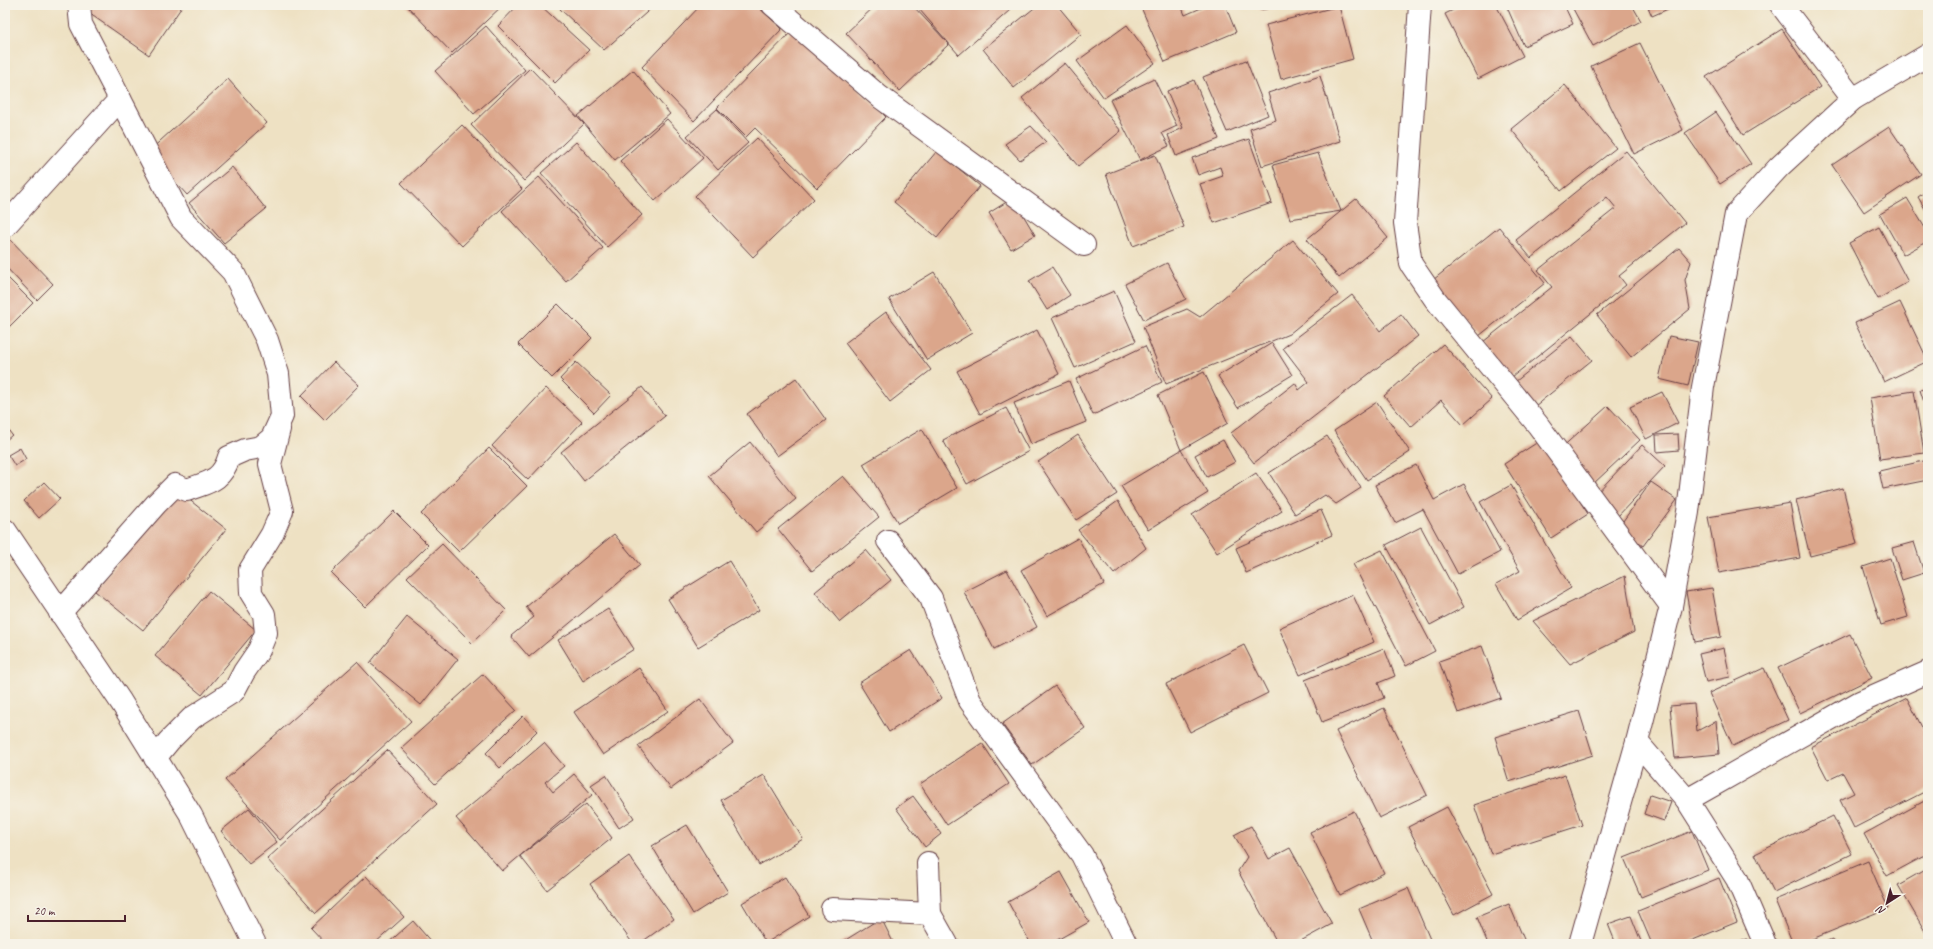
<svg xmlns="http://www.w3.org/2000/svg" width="1933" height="949" viewBox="0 0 1933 949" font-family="Caveat,sans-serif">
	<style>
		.building { fill: #dba68b }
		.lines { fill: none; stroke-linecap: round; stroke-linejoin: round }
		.minor-casing { stroke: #633c42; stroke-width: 24 }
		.minor { stroke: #fff; stroke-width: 22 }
	</style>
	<rect width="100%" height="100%" fill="#f7f3e8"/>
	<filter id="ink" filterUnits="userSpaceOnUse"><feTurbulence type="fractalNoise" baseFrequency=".025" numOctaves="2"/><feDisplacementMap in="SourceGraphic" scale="8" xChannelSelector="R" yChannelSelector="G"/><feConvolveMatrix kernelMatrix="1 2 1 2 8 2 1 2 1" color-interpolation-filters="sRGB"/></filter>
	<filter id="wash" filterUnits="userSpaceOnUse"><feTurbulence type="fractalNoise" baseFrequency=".012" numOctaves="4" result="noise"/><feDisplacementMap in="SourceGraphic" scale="16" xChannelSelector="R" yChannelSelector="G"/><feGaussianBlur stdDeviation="0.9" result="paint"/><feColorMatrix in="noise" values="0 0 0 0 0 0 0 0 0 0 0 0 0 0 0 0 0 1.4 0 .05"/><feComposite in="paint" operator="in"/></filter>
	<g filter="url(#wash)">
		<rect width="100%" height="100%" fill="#eee1c3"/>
		<g id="blocks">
			<!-- building -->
			<g class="building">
				<path d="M86,5H183L149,55L83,9Z"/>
				<path d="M406,5H503L452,53Z"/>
				<path d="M518,5H540L589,50L555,83L498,26Z"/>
				<path d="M563,5H655L604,50L560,9Z"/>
				<path d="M701,5H756L782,29L694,121L642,67Z"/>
				<path d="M876,5H912L949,44L900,91L846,33Z"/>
				<path d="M923,5H1005L1010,10L959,55L919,9Z"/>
				<path d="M1038,5H1057L1081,34L1014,88L983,49Z"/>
				<path d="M1140,5H1181L1185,15L1208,5H1225L1236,32L1165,62Z"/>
				<path d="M1259,5H1283V6L1260,10Z"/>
				<path d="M1463,5H1496L1523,56L1478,79L1445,14Z"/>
				<path d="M1506,5H1564L1573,24L1524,46Z"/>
				<path d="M1571,5H1632L1641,21L1593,46Z"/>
				<path d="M1647,5H1677L1652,16Z"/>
				<path d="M1339,6L1353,59L1281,79L1266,25Z"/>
				<path d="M1127,25L1155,63L1104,98L1077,61Z"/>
				<path d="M486,26L525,70L474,114L435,71Z"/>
				<path d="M795,28L886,117L817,188L755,128L746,137L717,108Z"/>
				<path d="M1782,29L1820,87L1743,135L1706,77Z"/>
				<path d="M1640,43L1683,130L1634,154L1591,66Z"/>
				<path d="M1246,60L1268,115L1227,132L1203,77Z"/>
				<path d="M1065,63L1121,131L1078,166L1022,98Z"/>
				<path d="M530,68L584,124L524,181L471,125Z"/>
				<path d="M633,70L670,114L615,160L578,116Z"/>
				<path d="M1320,76L1340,141L1262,166L1250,129L1276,120L1268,93Z"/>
				<path d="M228,79L267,123L187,195L148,152Z"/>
				<path d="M1154,79L1177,126L1162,133L1169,146L1140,160L1110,100Z"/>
				<path d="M1194,80L1219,139L1176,156L1168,135L1183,128L1167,91Z"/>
				<path d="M1565,85L1616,148L1561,191L1511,129Z"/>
				<path d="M717,109L748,143L718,170L687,136Z"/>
				<path d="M1716,112L1751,164L1720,184L1685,133Z"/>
				<path d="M667,119L703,158L655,201L620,161Z"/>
				<path d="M462,125L522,189L462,246L401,183Z"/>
				<path d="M1031,126L1046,142L1020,160L1005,144Z"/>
				<path d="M1889,127L1921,174L1864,212L1832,165Z"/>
				<path d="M757,138L814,199L753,257L695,196Z"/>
				<path d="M1249,139L1272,203L1214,223L1200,184L1223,176L1220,167L1198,175L1192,158Z"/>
				<path d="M576,142L642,215L607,247L541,173Z"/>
				<path d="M937,151L980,186L937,238L894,202Z"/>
				<path d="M1626,151L1685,223L1619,276L1626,285L1512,377L1483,342L1552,287L1538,270L1616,208L1607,197L1531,258L1516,240Z"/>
				<path d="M1318,153L1341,211L1290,219L1273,165Z"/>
				<path d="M1155,155L1184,227L1133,246L1106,174Z"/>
				<path d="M232,167L266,209L224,243L189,203Z"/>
				<path d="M539,177L603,248L566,281L502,211Z"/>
				<path d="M1928,190V214L1918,197Z"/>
				<path d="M1013,198L1035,235L1011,249L989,213Z"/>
				<path d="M1907,198L1928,233V241L1903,255L1880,214Z"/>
				<path d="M1356,199L1388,238L1339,278L1307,239Z"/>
				<path d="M1499,227L1545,283L1479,336L1433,280Z"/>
				<path d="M1879,227L1908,282L1878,299L1849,243Z"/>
				<path d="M9,238L53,284L37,300L5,266V242Z"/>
				<path d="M1293,240L1338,294L1289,334L1166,384L1143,327L1187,309L1200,317Z"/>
				<path d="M1679,248L1691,262L1685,280L1690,309L1631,357L1597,315Z"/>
				<path d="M1167,263L1186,299L1144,320L1125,284Z"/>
				<path d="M1052,267L1070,295L1047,310L1029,281Z"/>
				<path d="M934,272L972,333L927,360L889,299Z"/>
				<path d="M5,275L33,303L5,331Z"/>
				<path d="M1114,291L1136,341L1075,368L1052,318Z"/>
				<path d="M1352,295L1380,331L1401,314L1418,336L1254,463L1231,433L1295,383L1299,390L1309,382L1283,348Z"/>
				<path d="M1900,302L1928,361L1884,382L1855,323Z"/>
				<path d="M558,304L592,338L552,378L518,344Z"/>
				<path d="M886,312L931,370L890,402L845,343Z"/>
				<path d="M1037,330L1059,374L980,414L957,371Z"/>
				<path d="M1572,336L1592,360L1535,406L1515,382Z"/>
				<path d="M1669,336L1698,342L1688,386L1659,379Z"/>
				<path d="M1272,343L1292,375L1238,408L1218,376Z"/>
				<path d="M1443,344L1492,399L1463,425L1441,400L1411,427L1384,396Z"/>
				<path d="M1145,346L1162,382L1093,415L1076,379Z"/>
				<path d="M334,362L359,385L325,420L301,396Z"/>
				<path d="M576,362L611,395L594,413L560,379Z"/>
				<path d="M1204,372L1228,423L1181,450L1158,395Z"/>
				<path d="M796,378L826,420L777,456L747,414Z"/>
				<path d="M1069,381L1086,422L1031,444L1014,403Z"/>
				<path d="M642,387L665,416L584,481L561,452Z"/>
				<path d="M546,388L582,422L528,480L492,446Z"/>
				<path d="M1928,388V415L1920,390Z"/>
				<path d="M1914,391L1924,453L1880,459L1870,398Z"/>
				<path d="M1662,392L1678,423L1646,439L1630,407Z"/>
				<path d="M1377,402L1410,452L1367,480L1334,431Z"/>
				<path d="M1608,406L1640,440L1592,485L1559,450Z"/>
				<path d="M1006,408L1029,451L967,484L943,440Z"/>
				<path d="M5,426L12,435L5,441Z"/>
				<path d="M922,429L957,488L898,523L863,464Z"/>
				<path d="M1678,434L1679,450L1657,452L1656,435Z"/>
				<path d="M1078,435L1117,494L1076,520L1038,462Z"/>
				<path d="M1327,436L1361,488L1336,504L1325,495L1295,514L1269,473Z"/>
				<path d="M1223,440L1235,462L1207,477L1195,455Z"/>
				<path d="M1541,440L1588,514L1551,538L1504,464Z"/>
				<path d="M750,442L796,499L756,532L709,476Z"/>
				<path d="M1642,445L1665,466L1617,517L1594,496Z"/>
				<path d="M20,448L26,459L15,466L8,455Z"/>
				<path d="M489,448L527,486L459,552L421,514Z"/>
				<path d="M1181,450L1208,493L1148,530L1121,486Z"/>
				<path d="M1928,460V480L1883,489L1879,471Z"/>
				<path d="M1416,465L1434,500L1464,484L1500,552L1458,574L1423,509L1395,523L1375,485Z"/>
				<path d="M1256,473L1282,511L1217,553L1192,515Z"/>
				<path d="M843,476L879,517L812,571L778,529Z"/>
				<path d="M44,482L60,499L39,518L24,501Z"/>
				<path d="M1651,482L1677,500L1643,546L1618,528Z"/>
				<path d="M1511,485L1571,588L1517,620L1496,584L1520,571L1480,502Z"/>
				<path d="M1843,488L1857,544L1810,556L1796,500Z"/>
				<path d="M177,490L226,529L143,630L95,591Z"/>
				<path d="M1118,501L1146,548L1114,574L1078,530Z"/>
				<path d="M1790,503L1800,558L1719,573L1708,517Z"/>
				<path d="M1321,510L1332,535L1246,573L1236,548Z"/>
				<path d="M394,511L428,545L365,607L331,573Z"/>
				<path d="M1421,527L1464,607L1430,625L1386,545Z"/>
				<path d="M614,534L640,565L529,657L511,636L534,617L526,607Z"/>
				<path d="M1078,538L1104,584L1047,616L1021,570Z"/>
				<path d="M1914,542L1924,573L1902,580L1892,548Z"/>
				<path d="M442,544L506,610L472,643L407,577Z"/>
				<path d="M866,550L891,580L840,622L815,592Z"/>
				<path d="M1382,550L1435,651L1406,666L1353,564Z"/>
				<path d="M1890,558L1908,617L1881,625L1863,567Z"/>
				<path d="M729,561L759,610L698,647L668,599Z"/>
				<path d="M1007,570L1037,627L994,649L964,592Z"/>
				<path d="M1625,576L1634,632L1570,664L1533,621Z"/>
				<path d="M1712,588L1721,637L1695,642L1686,592Z"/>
				<path d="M209,591L256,630L202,695L155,656Z"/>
				<path d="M1353,595L1374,642L1300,675L1279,628Z"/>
				<path d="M608,609L634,649L583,681L558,640Z"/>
				<path d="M407,617L458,659L421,705L370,663Z"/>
				<path d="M1850,634L1872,678L1800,713L1778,668Z"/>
				<path d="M1244,645L1268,693L1190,732L1166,684Z"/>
				<path d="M1482,646L1501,698L1458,713L1439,661Z"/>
				<path d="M1384,648L1395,676L1378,683L1384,698L1322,722L1305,680Z"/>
				<path d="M1724,648L1730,677L1706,682L1699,654Z"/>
				<path d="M911,650L942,698L889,732L859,683Z"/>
				<path d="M357,662L411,721L280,840L225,780Z"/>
				<path d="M639,668L668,711L603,755L574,712Z"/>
				<path d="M1764,668L1788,720L1733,746L1709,693Z"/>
				<path d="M483,674L516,710L435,784L401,748Z"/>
				<path d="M1055,686L1085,728L1032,765L1002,724Z"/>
				<path d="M1907,698L1928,739V790L1854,828L1840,800L1854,793L1843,773L1828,780L1811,747Z"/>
				<path d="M700,699L733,743L671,789L638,746Z"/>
				<path d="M1694,704L1697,731L1716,721L1719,754L1675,758L1670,706Z"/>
				<path d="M1384,708L1427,795L1379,818L1336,731Z"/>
				<path d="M1579,711L1593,755L1509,782L1495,737Z"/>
				<path d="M523,716L537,731L500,768L486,753Z"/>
				<path d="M544,743L564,766L545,782L553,792L574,774L592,795L502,871L456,818Z"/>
				<path d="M982,743L1009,784L947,825L920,784Z"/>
				<path d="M387,750L437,804L316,913L267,859Z"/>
				<path d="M606,775L634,818L619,828L591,785Z"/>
				<path d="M764,775L803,839L759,865L721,800Z"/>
				<path d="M1565,775L1582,825L1491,854L1474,805Z"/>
				<path d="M1650,795L1671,802L1664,821L1644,814Z"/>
				<path d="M913,796L941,834L925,847L896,808Z"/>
				<path d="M1928,799V854L1887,876L1864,834Z"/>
				<path d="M586,804L612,838L547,890L520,856Z"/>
				<path d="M1447,807L1493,894L1454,915L1408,827Z"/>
				<path d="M249,808L277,842L249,864L221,831Z"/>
				<path d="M1354,811L1384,873L1340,895L1310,832Z"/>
				<path d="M1833,816L1852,854L1774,892L1755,854Z"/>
				<path d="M687,825L728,892L693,914L652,846Z"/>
				<path d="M1251,826L1269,859L1290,848L1332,924L1295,944H1278L1238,871L1247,857L1234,835Z"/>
				<path d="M1692,831L1708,870L1641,897L1624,858Z"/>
				<path d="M629,856L674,919L639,944H633L590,884Z"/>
				<path d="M1868,861L1888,908L1800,944H1793L1775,900Z"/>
				<path d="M1928,868V932L1926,933L1898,885Z"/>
				<path d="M1061,872L1089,922L1050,944H1031L1008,902Z"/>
				<path d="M366,876L404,917L374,944H326L311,928Z"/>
				<path d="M785,877L809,916L766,943L742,903Z"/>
				<path d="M1719,878L1737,922L1683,944H1652L1638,911Z"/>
				<path d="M1408,888L1432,944H1374L1359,909Z"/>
				<path d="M1509,904L1526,944H1488L1477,917Z"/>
				<path d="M1631,916L1642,944H1616L1608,924Z"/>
				<path d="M881,918L894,944H839Z"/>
				<path d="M413,921L433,944H387Z"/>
				<path d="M1747,939L1749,944H1735Z"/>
				<path d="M1832,939L1834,944H1821Z"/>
			</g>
		</g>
	</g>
	<g filter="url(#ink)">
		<use href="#blocks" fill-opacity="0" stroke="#633c42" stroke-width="1"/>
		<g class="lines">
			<defs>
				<g id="minor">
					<path d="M773,5L880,97L1084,245"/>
					<path d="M1420,5L1405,223L1411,264L1435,299L1538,425L1671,606"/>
					<path d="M1781,5L1853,99"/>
					<path d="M5,226L120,99L81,24L79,5"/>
					<path d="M5,530L121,702L191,815L255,944"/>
					<path d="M888,541L931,598L970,701L1082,855L1126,944"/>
					<path d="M60,613L156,504L175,485L187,490C208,482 222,481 229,457L245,450L261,447L272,438L282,416L278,374L267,340L233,272L181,218L120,99"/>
					<path d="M1637,742L1687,800L1737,879L1765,944"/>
					<path d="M155,758L169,741L192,718L234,691L244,672L259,650L266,633L264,614L251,593L250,570L272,534L282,511L270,464L279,429"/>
					<path d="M1687,800L1860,702L1928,672"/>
					<path d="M928,863L930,914"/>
					<path d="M832,909L930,914L947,944"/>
					<path d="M1580,944L1637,742L1671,606L1688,512L1703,387L1736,214L1779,167L1853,99L1928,55"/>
				</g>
			</defs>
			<!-- minor casing -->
			<use href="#minor" class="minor-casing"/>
			<!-- minor -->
			<use href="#minor" class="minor"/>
		</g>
	</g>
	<!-- margin -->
	<rect width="1933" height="949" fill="none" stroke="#f7f3e8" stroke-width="20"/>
	<!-- north arrow -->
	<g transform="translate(1887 903) rotate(216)" stroke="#f7f3e8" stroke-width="3" paint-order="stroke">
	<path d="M0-3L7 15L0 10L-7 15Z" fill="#4a1f2b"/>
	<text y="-6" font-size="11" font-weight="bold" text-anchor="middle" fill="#4a1f2b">N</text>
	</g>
	<!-- scale -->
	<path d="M28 915v6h97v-6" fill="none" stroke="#4a1f2b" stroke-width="2"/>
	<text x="34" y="915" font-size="12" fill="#4a1f2b" stroke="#f7f3e8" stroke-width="3" paint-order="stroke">20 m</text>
</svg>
